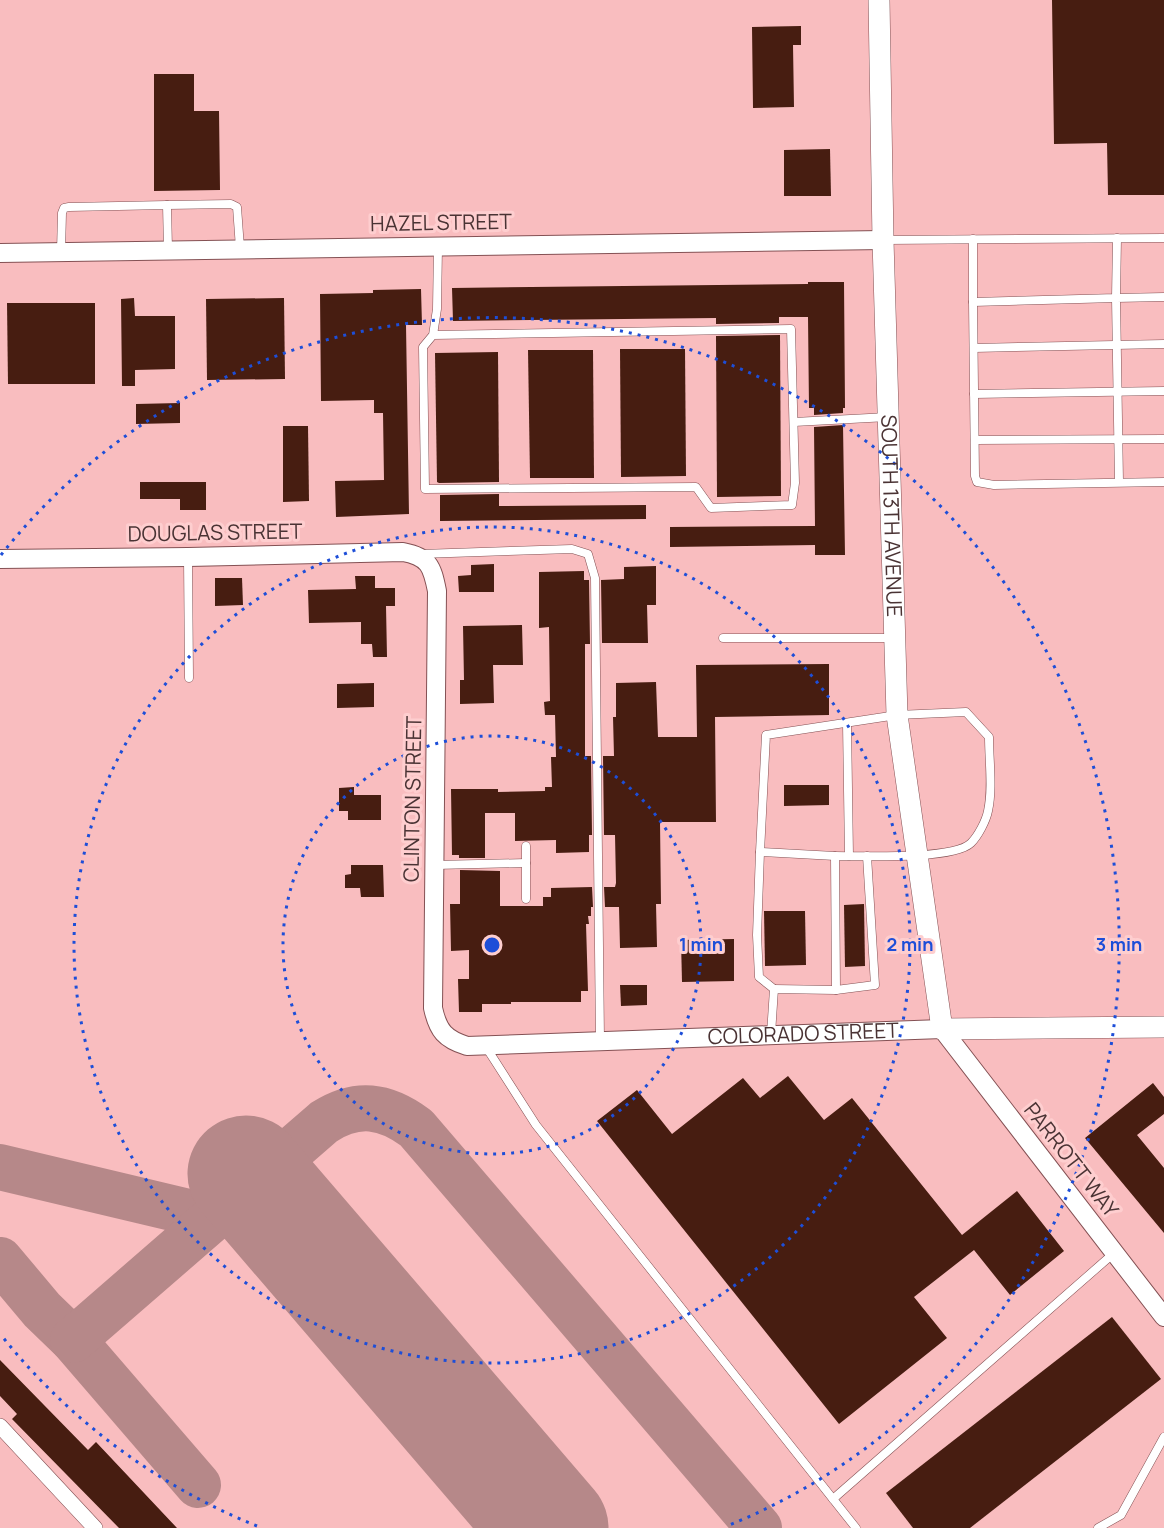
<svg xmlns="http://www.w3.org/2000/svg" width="1164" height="1528" viewBox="0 0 1164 1528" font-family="Manrope,sans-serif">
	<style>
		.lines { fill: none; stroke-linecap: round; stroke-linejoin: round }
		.taxiway { stroke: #b68889; stroke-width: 46 }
		.runway { stroke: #b68889; stroke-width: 117 }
		.building { fill: #471d11 }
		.service-casing { stroke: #845154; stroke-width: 9 }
		.minor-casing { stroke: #845154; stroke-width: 16 }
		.tertiary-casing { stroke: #845154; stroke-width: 20 }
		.secondary-casing { stroke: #845154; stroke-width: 22 }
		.service { stroke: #fff; stroke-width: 8 }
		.minor { stroke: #fff; stroke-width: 15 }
		.tertiary { stroke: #fff; stroke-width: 18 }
		.secondary { stroke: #fff; stroke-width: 21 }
		.ring { fill: none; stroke: #1d4ed8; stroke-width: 3; stroke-dasharray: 3 6 }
		.labels { text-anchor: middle; stroke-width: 6; stroke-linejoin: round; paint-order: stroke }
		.street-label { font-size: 21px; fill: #4a3334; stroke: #fececf }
		.centre { fill: #1d4ed8; stroke: #fececf; stroke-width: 3 }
		.ring-label { font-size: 18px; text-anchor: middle; font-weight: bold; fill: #1d4ed8; stroke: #fececf; stroke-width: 6; stroke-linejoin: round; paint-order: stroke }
	</style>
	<rect width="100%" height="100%" fill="#f9bdbf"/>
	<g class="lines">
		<!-- taxiway -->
		<g class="taxiway">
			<path d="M0,1167L214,1218"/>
			<path d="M0,1260L42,1310L73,1340L198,1485"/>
			<path d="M73,1340L324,1122C357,1101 385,1105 416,1128L759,1528"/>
		</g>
		<!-- runway -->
		<path class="runway" d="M246,1174L550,1528"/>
	</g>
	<!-- building -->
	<g class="building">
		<path d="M1052,0H1164V195H1108L1107,143L1054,144Z"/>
		<path d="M801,26V45H793L794,107L753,108L752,27Z"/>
		<path d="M154,74H194V111H219L220,190L154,191Z"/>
		<path d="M830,149L831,196H784V150Z"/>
		<path d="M808,282H844L845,408H843V413L814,415V408H809L808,317H779V323L716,324V318L453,321L452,288L808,284Z"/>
		<path d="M421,289L422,325H406L409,514L336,517L335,481L384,480L383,413H374V400L321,401L320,294L373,293V290Z"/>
		<path d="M134,298L135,316H175V369L135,370V386H122L121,299Z"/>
		<path d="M284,298L285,379L207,380L206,299Z"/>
		<path d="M7,303H95V384H8Z"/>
		<path d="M780,335L781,496L717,497L716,336Z"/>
		<path d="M620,349H685L686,476L621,477Z"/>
		<path d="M528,350H593L594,478H530Z"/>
		<path d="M498,352L499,482L439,483L437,482L435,353Z"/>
		<path d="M180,403V423L136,424V404Z"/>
		<path d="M843,425L845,555H815V545L670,547V527L815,526L814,427Z"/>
		<path d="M283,426H308L309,501L283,502Z"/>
		<path d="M140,482H206V510H180V499H140Z"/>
		<path d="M499,494V506L646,505V519L440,521V495Z"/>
		<path d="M494,564V592H459L458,576L471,575V565Z"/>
		<path d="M656,566V605H647L648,643H602L601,580L624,579V567Z"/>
		<path d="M584,571V580H589L590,644H585V756H591L592,835H589V852L556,853V840L515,841V813H485V858H459V855H452L451,789H498V792L545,791V787H552L551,757H556L555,715H545L544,702L550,701L549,627L539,628V572Z"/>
		<path d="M355,576H375V588H395V606H386L387,657H373L372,644H361V622L309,623L308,590L356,589Z"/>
		<path d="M215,578H242L243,605L215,606Z"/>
		<path d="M522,625L523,665H493L494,703L460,704V680H464L463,626Z"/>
		<path d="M829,664V715L715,717L716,822H660L661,904H656L657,947L620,948L619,907H605L604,887H615L616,883L615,835H604L603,756H614L613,717H616V683L656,682L658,737H697L696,665Z"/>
		<path d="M374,683V707L337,708V684Z"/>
		<path d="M784,785H829V805L784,806Z"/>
		<path d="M354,787V795H381V820H348V811H339V788Z"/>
		<path d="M351,865H383L384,897H361L360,888H345V875L351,874Z"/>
		<path d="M460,870L500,871V906H543V897H551V888L592,887L593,907H591V916H588L589,924H586L588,991H581V1002H511V1004H482V1012H459L458,979H469V950L451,951L450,904H460Z"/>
		<path d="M864,904L865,966L845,967L844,905Z"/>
		<path d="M764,911H805L806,965L765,966Z"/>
		<path d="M734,939V981L682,982L681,940Z"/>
		<path d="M620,985H647V1005L621,1006Z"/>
		<path d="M788,1076L824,1120L852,1098L962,1235L1017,1191L1064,1251L1010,1295L974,1250L914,1297L947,1338L839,1424L597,1121L637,1090L672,1134L743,1078L760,1098Z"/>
		<path d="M1153,1083L1164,1097V1114L1137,1135L1164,1168V1233L1085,1138Z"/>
		<path d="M1112,1317L1161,1379L970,1528H913L886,1493Z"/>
		<path d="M0,1360L88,1450L96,1442L177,1528H119L12,1419L17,1414L0,1396Z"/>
	</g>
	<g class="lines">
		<defs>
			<g id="service">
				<path d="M167,205L231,204L237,207L240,248"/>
				<path d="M973,239V302L1116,298L1117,238"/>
				<path d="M884,240L1164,238"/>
				<path d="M61,251L62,213L64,208L69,207L167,205L168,249"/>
				<path d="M973,302L975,476L977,482L994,485L1164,482"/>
				<path d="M433,335L791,329L795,483L792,505L711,508L696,487L425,489L423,347L433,335L437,309L438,247"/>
				<path d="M974,348L1164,344"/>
				<path d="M974,394L1164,391"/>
				<path d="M794,422L888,417"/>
				<path d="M975,440L1164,439"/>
				<path d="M1119,482L1116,298L1164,297"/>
				<path d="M421,554L572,549L588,554L595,578L600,1040"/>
				<path d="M188,557L189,678"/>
				<path d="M723,638H893"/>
				<path d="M847,723L849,856"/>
				<path d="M760,852L766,735L897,715L966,712L989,737C989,761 993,788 988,811C986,821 978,836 971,843C954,860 861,856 835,856L836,990L774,989L771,1034"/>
				<path d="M435,865L526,863"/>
				<path d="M526,899V846"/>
				<path d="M774,989L759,977L757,935L760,852L835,856"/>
				<path d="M836,990L875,985L867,856"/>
				<path d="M486,1047L536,1125L856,1528"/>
				<path d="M833,1499L1114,1253"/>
				<path d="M1098,1528L1121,1515L1164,1437"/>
			</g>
			<path id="minor" d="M0,1426L95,1528"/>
			<g id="tertiary">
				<path d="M0,253L883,240"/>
				<path id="s1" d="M0,559L188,557L403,552C429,557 432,566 437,591L433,1008C438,1031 445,1039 467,1046L942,1029L1164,1317"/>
			</g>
			<g id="secondary">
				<path id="s2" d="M879,0L883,240L897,715L942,1029L1164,1027"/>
			</g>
		</defs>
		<!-- service casing -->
		<use href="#service" class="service-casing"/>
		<!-- minor casing -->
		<use href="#minor" class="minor-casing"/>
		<!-- tertiary casing -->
		<use href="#tertiary" class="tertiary-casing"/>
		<!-- secondary casing -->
		<use href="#secondary" class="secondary-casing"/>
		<!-- service -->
		<use href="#service" class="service"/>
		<!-- minor -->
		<use href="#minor" class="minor"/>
		<!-- tertiary -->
		<use href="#tertiary" class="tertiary"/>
		<!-- secondary -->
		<use href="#secondary" class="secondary"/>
	</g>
	<!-- distance rings -->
	<g class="ring">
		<circle cx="492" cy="945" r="209"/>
		<circle cx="492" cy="945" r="418"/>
		<path d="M257 1526A627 627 0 0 1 1 1335M1 555A627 627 0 1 1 727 1526"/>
	</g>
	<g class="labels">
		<!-- street labels -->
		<g class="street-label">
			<text transform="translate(441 223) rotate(-1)" y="7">HAZEL STREET</text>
			<text dy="7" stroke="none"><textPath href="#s2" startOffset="516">SOUTH 13TH AVENUE</textPath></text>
			<text transform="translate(215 533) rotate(-1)" y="7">DOUGLAS STREET</text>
			<text transform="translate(413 799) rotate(-89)" y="7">CLINTON STREET</text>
			<text dy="7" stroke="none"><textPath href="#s1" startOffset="1268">COLORADO STREET</textPath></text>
			<text transform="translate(1071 1160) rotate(52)" y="7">PARROTT WAY</text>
		</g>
	</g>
	<circle cx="492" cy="945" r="9" class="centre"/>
	<g class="ring-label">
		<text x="701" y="951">1 min</text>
		<text x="910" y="951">2 min</text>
		<text x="1119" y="951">3 min</text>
	</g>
</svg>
